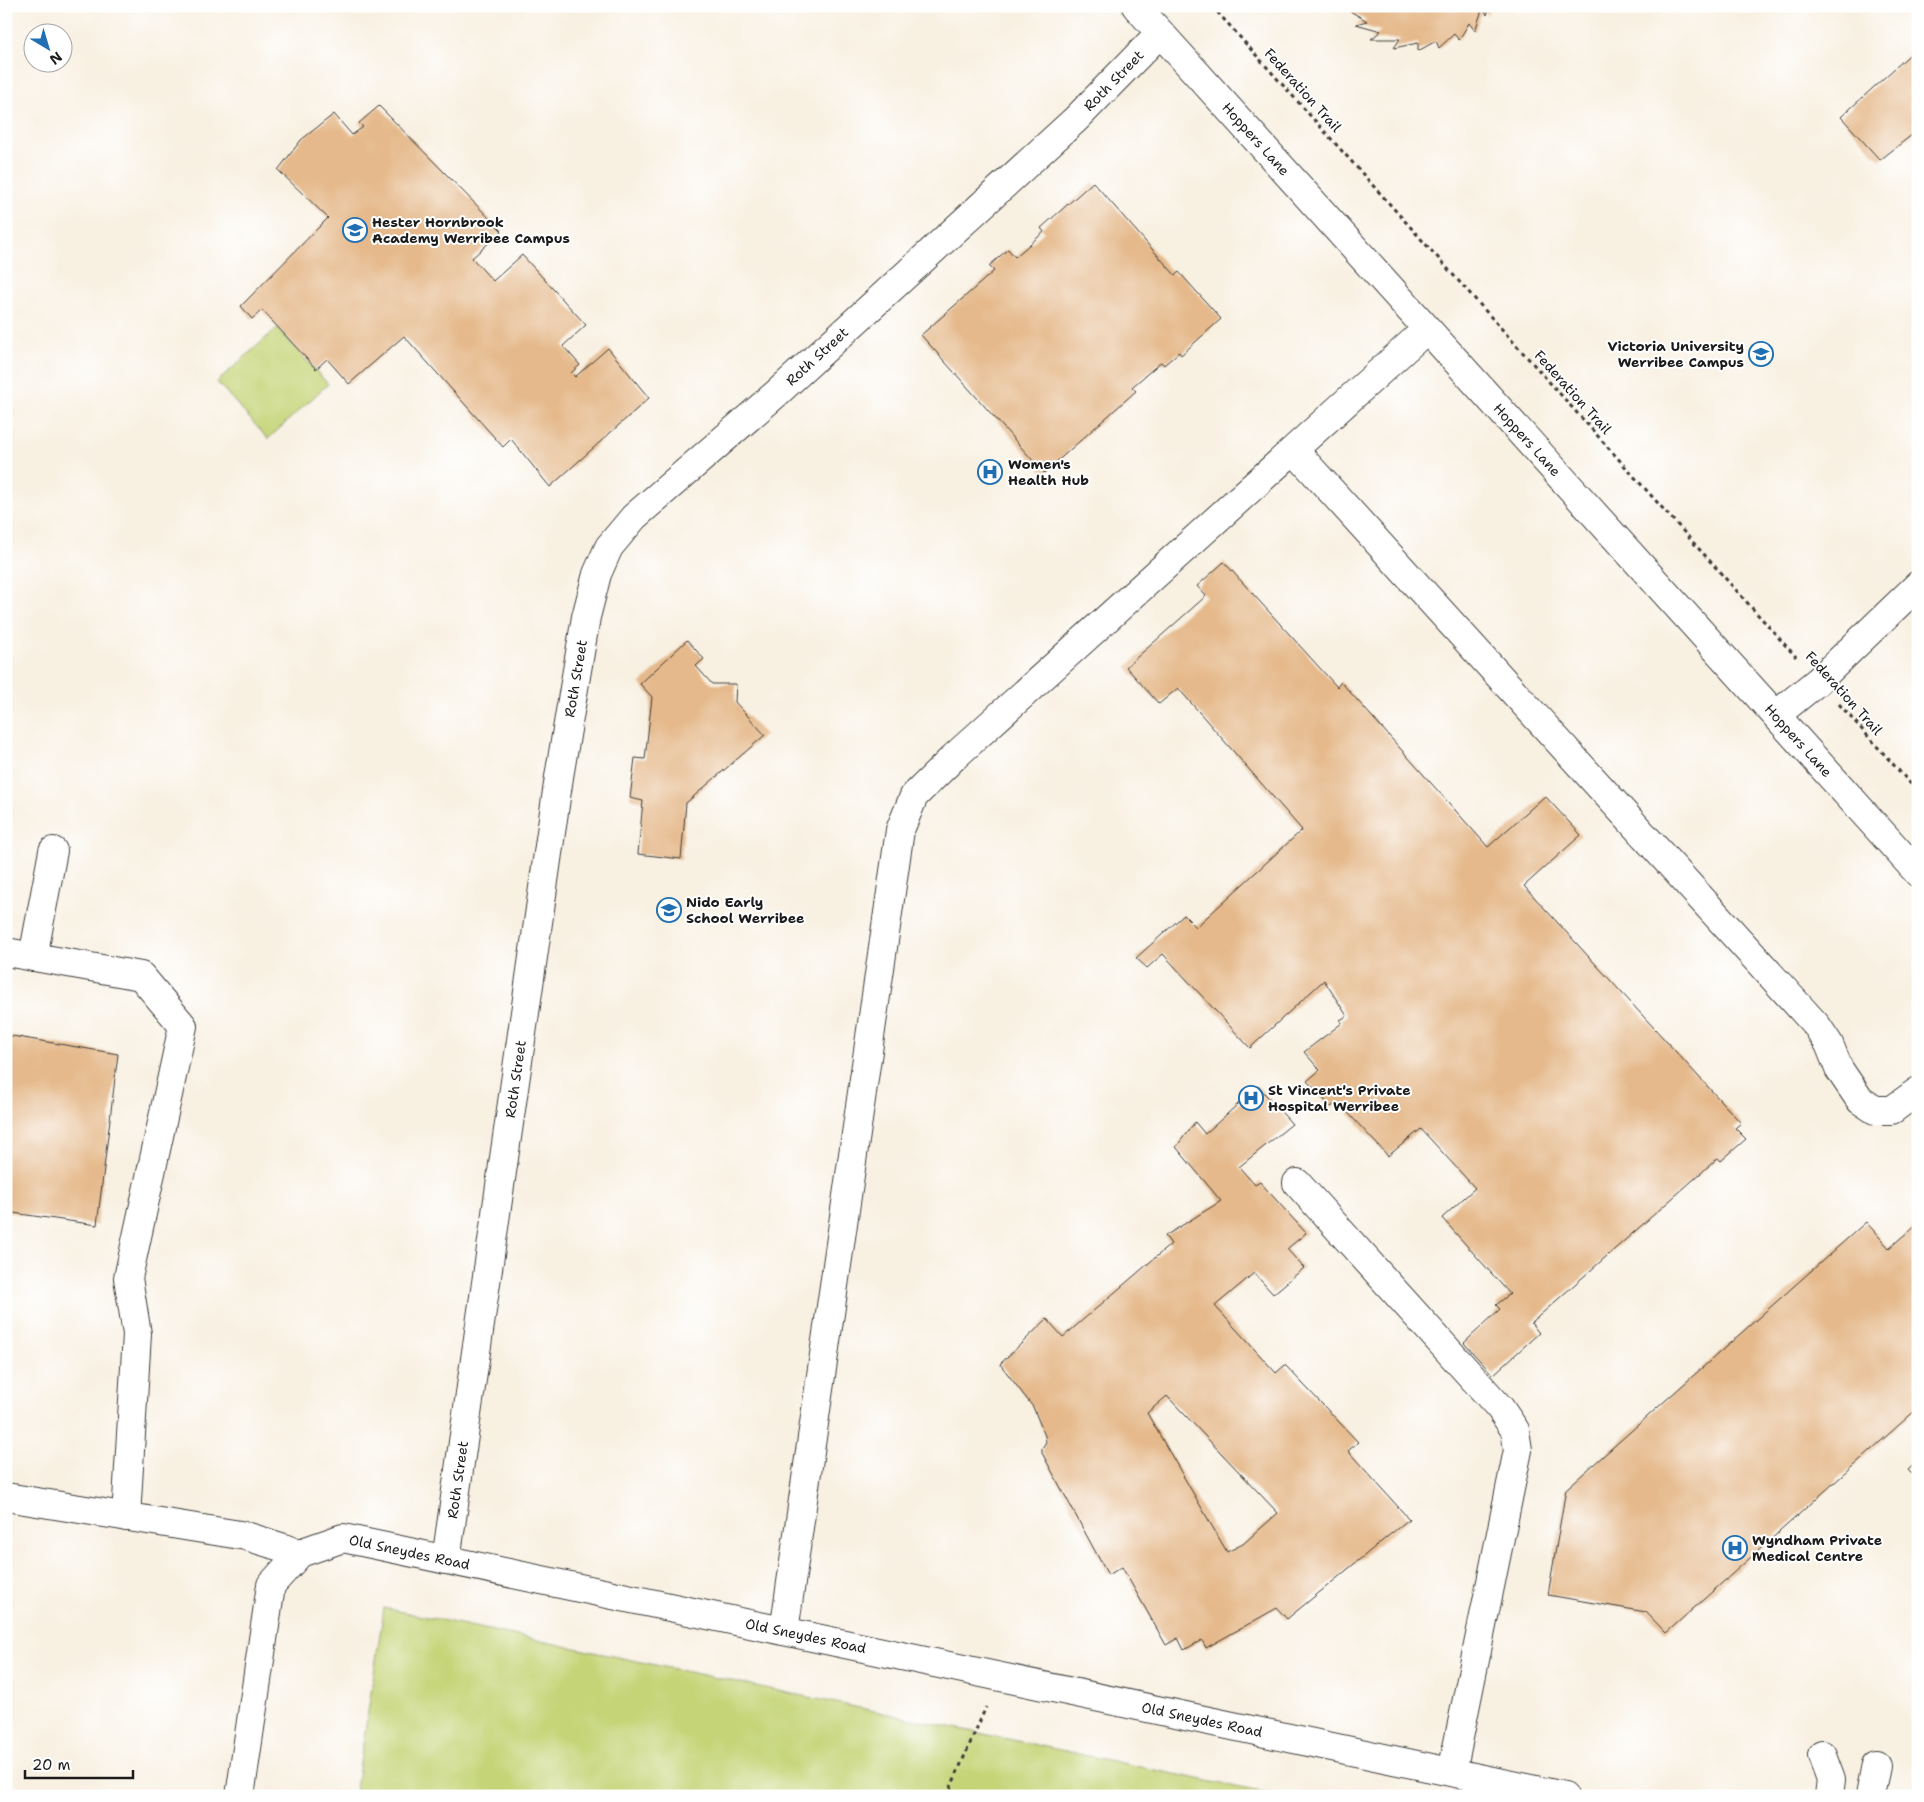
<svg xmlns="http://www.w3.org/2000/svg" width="1924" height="1802" viewBox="0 0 1924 1802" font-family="'Shantell Sans',sans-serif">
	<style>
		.green { fill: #c4d476; stroke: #707849 }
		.building { fill: #e5b98b; fill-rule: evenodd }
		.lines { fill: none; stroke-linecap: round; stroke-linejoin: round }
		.minor-casing { stroke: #3d3c3a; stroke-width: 30 }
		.path { stroke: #3d3c3a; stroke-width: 3; stroke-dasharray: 4 4; stroke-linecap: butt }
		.minor { stroke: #fff; stroke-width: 28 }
		.labels { text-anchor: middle; stroke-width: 4; stroke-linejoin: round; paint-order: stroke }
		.street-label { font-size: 14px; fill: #1c1c1c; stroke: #fff }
		.poi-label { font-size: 14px; font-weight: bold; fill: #1c1c1c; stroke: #fff; text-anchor: start }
	</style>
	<rect width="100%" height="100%" fill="#fff"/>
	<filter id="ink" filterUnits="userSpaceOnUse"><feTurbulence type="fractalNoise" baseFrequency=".02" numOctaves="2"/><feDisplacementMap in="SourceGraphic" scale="10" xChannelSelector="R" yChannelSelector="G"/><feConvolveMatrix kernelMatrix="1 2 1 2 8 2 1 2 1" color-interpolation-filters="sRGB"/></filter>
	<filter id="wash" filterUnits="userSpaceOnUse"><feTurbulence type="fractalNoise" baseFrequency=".0096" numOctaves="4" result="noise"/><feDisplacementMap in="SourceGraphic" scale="20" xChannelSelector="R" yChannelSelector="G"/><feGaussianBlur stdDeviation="1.12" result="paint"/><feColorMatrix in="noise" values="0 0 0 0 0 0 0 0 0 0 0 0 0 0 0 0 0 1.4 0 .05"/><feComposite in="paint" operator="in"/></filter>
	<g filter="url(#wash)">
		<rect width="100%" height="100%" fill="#f8f0e1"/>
		<!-- green -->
		<g class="green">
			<path d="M277,328L328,384L268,439L217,382Z"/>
			<path d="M384,1608L1279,1796H355Z"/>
		</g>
		<g id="blocks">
			<!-- building -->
			<g class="building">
				<path d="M1490,6L1487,15L1483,7L1475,31L1469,23L1459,40L1454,34L1439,48L1436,41L1418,51V43L1394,48L1400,39H1371L1381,31L1356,24L1367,21L1343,7Z"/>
				<path d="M1918,47V130L1880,160L1841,117Z"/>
				<path d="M379,106L502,231L472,258L493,281L522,255L586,325L563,346L580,365L571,373L575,377L608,348L649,398L550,487L511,439L503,447L404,336L349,384L327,359L316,369L262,310L252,319L241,306L328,218L278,170L301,140L334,114L352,135L363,127L359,123Z"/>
				<path d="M1093,182L1175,275L1179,272L1221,319L1181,355L1179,352L1164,365L1161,362L1132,387L1136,391L1044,473L921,335L994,271L989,266L1008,249L1015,257L1044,232L1041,228Z"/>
				<path d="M1224,562L1337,687L1341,682L1488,847L1545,796L1581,835L1524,886L1741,1123L1735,1128L1746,1139L1721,1161L1718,1158L1531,1323L1539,1333L1493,1375L1464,1343L1500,1309L1496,1305L1510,1294L1442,1218L1475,1188L1421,1129L1388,1156L1338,1102L1331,1107L1307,1081L1320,1070L1304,1052L1342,1023L1340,1020L1347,1016L1324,980L1250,1048L1163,954L1147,968L1136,958L1184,915L1196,927L1302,830L1178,688L1159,704L1126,667L1206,596L1197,586Z"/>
				<path d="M687,640L704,659L696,666L712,684H736L735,702L765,735L686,803L681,859L638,854L643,801L630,798L635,758L645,759L652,697L640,684Z"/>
				<path d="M6,1035L118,1054L97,1225L6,1212Z"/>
				<path d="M1258,1086L1292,1124L1239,1167L1255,1185L1260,1182L1306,1233L1287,1249L1304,1268L1273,1294L1254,1273L1215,1306L1276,1373L1285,1365L1358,1442L1348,1451L1409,1519L1287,1619L1277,1608L1206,1648L1202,1640L1184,1650L1178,1638L1166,1645L1122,1567L1108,1575L1042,1453V1448L1046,1442L1045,1436L1033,1407L1000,1364L1047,1319L1063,1337L1171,1244L1165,1236L1221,1201L1176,1147L1195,1122L1205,1134ZM1167,1396L1278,1513L1243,1544L1227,1552L1147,1413Z"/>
				<path d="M1866,1222L1889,1248L1916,1225L1918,1227V1408L1666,1633L1646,1612L1548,1595L1566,1489Z"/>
				<path d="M1918,1461V1481L1908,1470Z"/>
			</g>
		</g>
	</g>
	<g filter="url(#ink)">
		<use href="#blocks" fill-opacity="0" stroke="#3d3c3a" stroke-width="1"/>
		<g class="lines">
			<defs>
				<g id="minor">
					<path id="s1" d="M1136,6L1918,873"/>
					<path d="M1294,450L1817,1026L1829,1044L1839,1069L1860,1100L1875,1110H1892L1918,1091"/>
					<path d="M1776,715L1818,681L1918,585"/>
					<path d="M6,952L141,976L183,1026L128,1278L137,1334L126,1517"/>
					<path d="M33,957L53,851"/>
					<path d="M1297,1183L1500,1408L1515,1430L1518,1450L1452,1772"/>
					<path d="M6,1497L246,1536L300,1553"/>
					<path id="s2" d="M446,1560L559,777L586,617L597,574L609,547L634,517L777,393L1076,119L1160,33"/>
					<path d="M784,1631L900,830L914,796L954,757L1427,329"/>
					<path d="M1822,1755L1831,1779L1829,1796"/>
					<path id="s3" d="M240,1796L271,1585L300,1553L343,1538L1564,1796"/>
					<path d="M1870,1796L1876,1765"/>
				</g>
			</defs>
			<!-- minor casing -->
			<use href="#minor" class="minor-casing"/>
			<!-- path -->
			<g class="path">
				<path d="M1212,6L1796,657"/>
				<path d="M1839,704L1918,792"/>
				<path d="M947,1796L986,1707"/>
			</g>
			<!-- minor -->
			<use href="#minor" class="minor"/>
		</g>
	</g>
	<!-- icons -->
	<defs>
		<symbol id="school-ring" viewBox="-11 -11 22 22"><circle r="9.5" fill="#fff" stroke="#1f6fb2" stroke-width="1.5"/><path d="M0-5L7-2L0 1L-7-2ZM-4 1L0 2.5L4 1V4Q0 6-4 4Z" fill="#1f6fb2"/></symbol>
		<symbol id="university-ring" viewBox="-11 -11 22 22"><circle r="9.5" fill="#fff" stroke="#1f6fb2" stroke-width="1.5"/><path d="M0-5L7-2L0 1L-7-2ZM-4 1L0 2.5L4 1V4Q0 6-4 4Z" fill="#1f6fb2"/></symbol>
		<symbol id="hospital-ring" viewBox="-11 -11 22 22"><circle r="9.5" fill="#fff" stroke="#1f6fb2" stroke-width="1.5"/><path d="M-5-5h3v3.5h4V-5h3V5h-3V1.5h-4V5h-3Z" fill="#1f6fb2"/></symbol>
	</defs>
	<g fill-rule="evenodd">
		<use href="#school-ring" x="341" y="216" width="28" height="28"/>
		<use href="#university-ring" x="1747" y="340" width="28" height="28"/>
		<use href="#hospital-ring" x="976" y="458" width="28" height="28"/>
		<use href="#school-ring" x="655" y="896" width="28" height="28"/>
		<use href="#hospital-ring" x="1237" y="1084" width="28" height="28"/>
		<use href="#hospital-ring" x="1721" y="1534" width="28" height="28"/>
	</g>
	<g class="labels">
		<!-- street labels -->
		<g class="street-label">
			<text dy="5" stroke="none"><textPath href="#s2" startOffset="1715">Roth Street</textPath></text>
			<text transform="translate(1303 90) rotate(48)" y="5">Federation Trail</text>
			<text dy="5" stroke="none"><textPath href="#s1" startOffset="179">Hoppers Lane</textPath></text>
			<text dy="5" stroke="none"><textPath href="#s2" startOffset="1310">Roth Street</textPath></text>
			<text transform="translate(1573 392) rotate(48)" y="5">Federation Trail</text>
			<text dy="5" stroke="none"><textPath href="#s1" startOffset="584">Hoppers Lane</textPath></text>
			<text dy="5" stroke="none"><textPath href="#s2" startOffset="891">Roth Street</textPath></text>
			<text transform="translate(1844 693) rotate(48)" y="5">Federation Trail</text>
			<text dy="5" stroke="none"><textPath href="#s1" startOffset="989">Hoppers Lane</textPath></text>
			<text dy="5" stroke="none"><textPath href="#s2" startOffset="486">Roth Street</textPath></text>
			<text dy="5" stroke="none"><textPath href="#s2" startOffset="81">Roth Street</textPath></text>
			<text dy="5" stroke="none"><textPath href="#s3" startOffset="370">Old Sneydes Road</textPath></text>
			<text dy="5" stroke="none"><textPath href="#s3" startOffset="775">Old Sneydes Road</textPath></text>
			<text dy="5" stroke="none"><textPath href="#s3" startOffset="1180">Old Sneydes Road</textPath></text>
		</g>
		<!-- poi labels -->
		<g class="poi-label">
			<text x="372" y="227">Hester Hornbrook<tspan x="372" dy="16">Academy Werribee Campus</tspan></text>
			<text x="1744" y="351" text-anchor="end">Victoria University<tspan x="1744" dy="16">Werribee Campus</tspan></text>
			<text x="1008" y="469">Women's<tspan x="1008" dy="16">Health Hub</tspan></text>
			<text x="686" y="907">Nido Early<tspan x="686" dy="16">School Werribee</tspan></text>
			<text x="1268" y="1095">St Vincent's Private<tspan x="1268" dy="16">Hospital Werribee</tspan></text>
			<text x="1752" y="1545">Wyndham Private<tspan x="1752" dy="16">Medical Centre</tspan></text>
		</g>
	</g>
	<!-- margin -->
	<rect width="1924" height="1802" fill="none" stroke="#fff" stroke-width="25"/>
	<!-- north arrow -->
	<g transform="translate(48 48) rotate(142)"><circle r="24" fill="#ffffff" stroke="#a4a4a4"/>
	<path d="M0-4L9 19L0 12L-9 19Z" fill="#1f6fb2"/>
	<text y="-8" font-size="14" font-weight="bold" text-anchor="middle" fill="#1c1c1c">N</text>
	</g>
	<!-- scale -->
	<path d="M25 1770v8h108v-8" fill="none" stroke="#1c1c1c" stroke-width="2.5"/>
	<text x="32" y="1770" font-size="15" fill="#1c1c1c" stroke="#ffffff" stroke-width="4" paint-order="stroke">20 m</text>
</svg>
